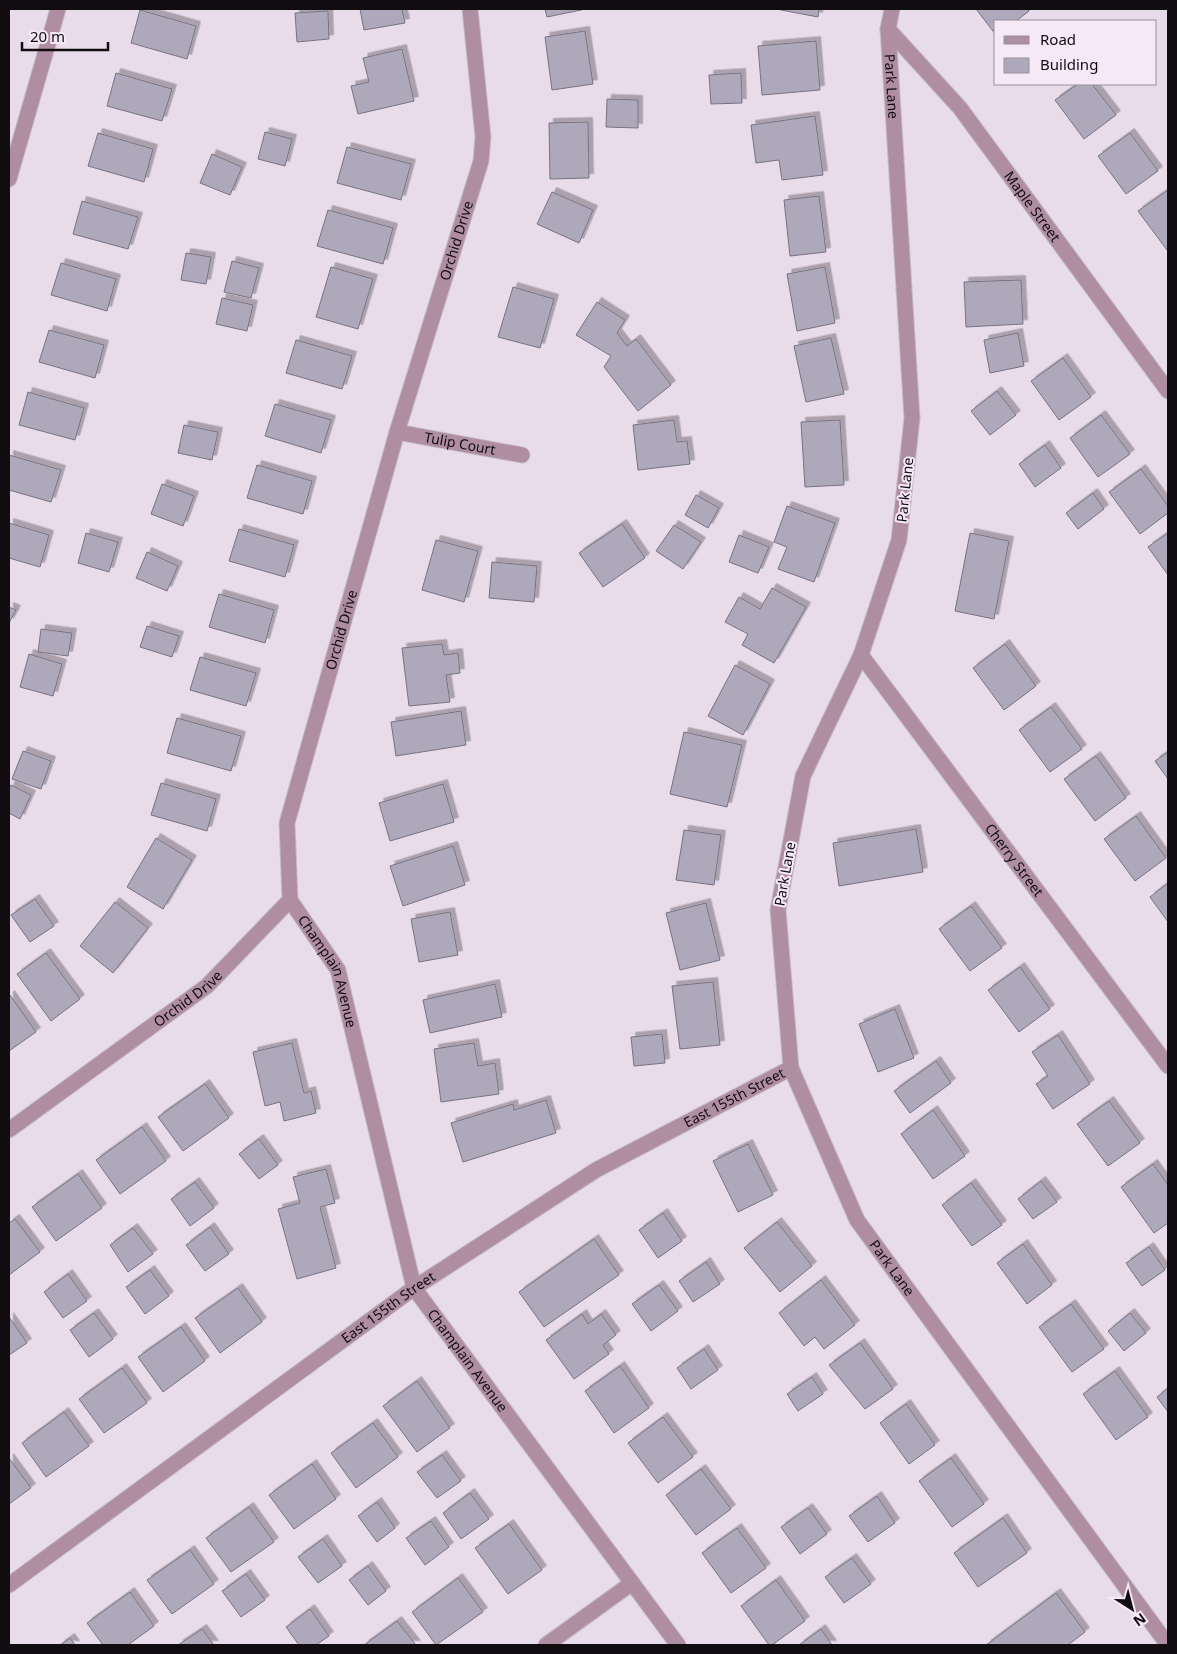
<svg xmlns="http://www.w3.org/2000/svg" width="1177" height="1654" viewBox="0 0 1177 1654" font-family="'Noto Sans',sans-serif">
	<style>
		.building { fill: #aea9ba; stroke: #777282; filter: url(#shadow) }
		.lines { fill: none; stroke-linecap: round; stroke-linejoin: round }
		.minor-casing { stroke: #c5bbc8; stroke-width: 17 }
		.minor { stroke: #b08ea2; stroke-width: 15 }
		.labels { text-anchor: middle; stroke-width: 4; stroke-linejoin: round; paint-order: stroke }
		.street-label { font-size: 14px; fill: #100c10; stroke: #f5e9f8 }
	</style>
	<defs>
		<filter id="shadow"><feDropShadow dx="4.5" dy="-4.5" stdDeviation="0" flood-color="#0004"/></filter>
	</defs>
	<rect width="100%" height="100%" fill="#e8dceb"/>
	<!-- building -->
	<g class="building">
		<path d="M360,9H402L405,23L364,30Z"/>
		<path d="M545,9H586L547,17Z"/>
		<path d="M776,9H819L818,17Z"/>
		<path d="M976,9H1027L1029,11L1016,21H996V35Z"/>
		<path d="M140,10L196,26L187,59L131,43Z"/>
		<path d="M328,11L329,39L297,42L295,13Z"/>
		<path d="M585,31L593,84L552,90L545,37Z"/>
		<path d="M816,41L820,90L762,95L758,46Z"/>
		<path d="M402,49L414,101L358,114L351,86L369,82L363,58Z"/>
		<path d="M116,73L172,89L162,121L107,106Z"/>
		<path d="M741,73L742,103L711,104L709,75Z"/>
		<path d="M1078,84H1092L1116,115L1084,139L1055,100Z"/>
		<path d="M607,99L638,100V128L606,127Z"/>
		<path d="M815,116L823,175L782,180L779,160L756,163L751,125Z"/>
		<path d="M588,122L589,178L550,179L549,123Z"/>
		<path d="M265,132L292,139L285,166L258,159Z"/>
		<path d="M98,133L153,149L144,182L88,166Z"/>
		<path d="M1130,133L1158,171L1126,194L1098,156Z"/>
		<path d="M347,147L411,164L401,200L337,183Z"/>
		<path d="M212,154L242,167L230,195L200,183Z"/>
		<path d="M1168,190V249L1167,250L1138,211Z"/>
		<path d="M552,192L593,210L579,243L537,224Z"/>
		<path d="M819,196L826,252L790,256L784,200Z"/>
		<path d="M82,201L138,217L128,249L73,234Z"/>
		<path d="M328,210L393,228L383,264L317,246Z"/>
		<path d="M186,253L211,257L206,284L181,280Z"/>
		<path d="M232,261L259,268L251,298L224,292Z"/>
		<path d="M61,263L116,279L107,311L51,295Z"/>
		<path d="M331,267L373,279L358,329L316,317Z"/>
		<path d="M825,267L835,323L797,331L787,274Z"/>
		<path d="M1021,280L1023,324L966,327L964,282Z"/>
		<path d="M513,287L554,299L540,348L498,337Z"/>
		<path d="M222,298L253,305L247,331L216,324Z"/>
		<path d="M597,302L625,320L617,333L627,346L636,339L671,385L638,411L604,367L611,356L576,335Z"/>
		<path d="M49,330L104,345L95,378L39,362Z"/>
		<path d="M1018,333L1024,366L990,373L984,340Z"/>
		<path d="M831,338L844,394L806,402L794,346Z"/>
		<path d="M296,340L352,356L342,389L286,373Z"/>
		<path d="M1063,358L1091,397L1059,420L1031,381Z"/>
		<path d="M997,391L1016,415L990,435L971,411Z"/>
		<path d="M28,392L84,408L75,440L19,425Z"/>
		<path d="M275,404L331,420L321,453L265,436Z"/>
		<path d="M1101,415L1130,454L1098,477L1070,438Z"/>
		<path d="M674,420L677,442L687,441L690,464L638,470L633,425Z"/>
		<path d="M840,420L844,485L805,487L801,422Z"/>
		<path d="M184,425L218,432L212,460L178,453Z"/>
		<path d="M1045,445L1061,468L1035,487L1019,464Z"/>
		<path d="M9,455L61,470L51,502L9,490Z"/>
		<path d="M257,465L312,481L303,514L247,498Z"/>
		<path d="M1141,469L1168,506V513L1140,534L1109,492Z"/>
		<path d="M162,484L194,496L183,526L151,514Z"/>
		<path d="M1093,493L1104,509L1078,529L1066,513Z"/>
		<path d="M696,495L719,508L708,528L685,515Z"/>
		<path d="M787,506L835,523L814,582L778,569L787,547L774,542Z"/>
		<path d="M9,523L49,535L40,567L9,558Z"/>
		<path d="M622,524L645,558L603,587L579,553Z"/>
		<path d="M674,525L701,542L683,569L656,551Z"/>
		<path d="M239,529L294,545L285,577L229,561Z"/>
		<path d="M86,533L118,542L109,572L78,563Z"/>
		<path d="M970,533L1009,541L994,619L955,611Z"/>
		<path d="M1168,533V575L1148,547Z"/>
		<path d="M739,535L769,547L758,573L729,562Z"/>
		<path d="M436,540L478,551L464,602L422,590Z"/>
		<path d="M147,552L178,566L167,591L136,578Z"/>
		<path d="M492,562L537,566L534,602L489,598Z"/>
		<path d="M772,588L806,607L774,663L742,645L748,634L725,622L739,597L760,609Z"/>
		<path d="M219,594L274,610L265,643L209,627Z"/>
		<path d="M9,607L16,610L9,623Z"/>
		<path d="M147,626L179,636L172,657L140,647Z"/>
		<path d="M41,629L72,633L68,656L38,652Z"/>
		<path d="M442,644L444,655L458,653L460,673L446,675L450,702L409,706L402,648Z"/>
		<path d="M1005,644L1036,686L1004,710L973,668Z"/>
		<path d="M29,654L62,664L53,696L20,687Z"/>
		<path d="M200,657L256,673L246,706L190,690Z"/>
		<path d="M735,665L770,684L743,735L708,716Z"/>
		<path d="M1051,707L1082,749L1050,772L1019,730Z"/>
		<path d="M461,711L466,745L396,756L391,722Z"/>
		<path d="M177,718L241,736L231,771L167,753Z"/>
		<path d="M684,732L742,745L727,807L670,794Z"/>
		<path d="M23,751L51,761L41,789L12,779Z"/>
		<path d="M1168,752V779L1155,761Z"/>
		<path d="M1096,756L1126,798L1095,821L1064,779Z"/>
		<path d="M161,783L216,799L207,831L151,815Z"/>
		<path d="M443,784L454,822L390,841L379,803Z"/>
		<path d="M11,785L31,795L20,819L9,813V789Z"/>
		<path d="M1136,816L1166,858L1135,881L1104,839Z"/>
		<path d="M916,829L923,872L839,886L833,843Z"/>
		<path d="M684,830L721,835L714,885L676,880Z"/>
		<path d="M156,838L192,860L163,909L127,887Z"/>
		<path d="M453,846L465,885L403,906L390,866Z"/>
		<path d="M1168,883V922L1150,897Z"/>
		<path d="M35,899L54,926L30,942L11,915Z"/>
		<path d="M115,902L148,928L113,973L80,946Z"/>
		<path d="M706,903L720,960L680,970L666,913Z"/>
		<path d="M971,906L1002,948L970,971L939,929Z"/>
		<path d="M450,912L458,955L419,962L411,919Z"/>
		<path d="M46,953L80,999L51,1021L17,974Z"/>
		<path d="M1020,967L1050,1009L1019,1032L988,990Z"/>
		<path d="M713,982L720,1045L680,1049L672,986Z"/>
		<path d="M495,984L502,1017L430,1033L423,1000Z"/>
		<path d="M10,995L36,1032L9,1051V996Z"/>
		<path d="M895,1009L914,1058L878,1072L859,1024Z"/>
		<path d="M662,1034L665,1063L634,1066L631,1037Z"/>
		<path d="M1058,1035L1090,1084L1053,1109L1036,1084L1048,1076L1032,1052Z"/>
		<path d="M292,1043L304,1093L311,1091L316,1113L284,1121L280,1102L265,1106L253,1052Z"/>
		<path d="M474,1043L478,1066L495,1063L499,1094L441,1102L434,1049Z"/>
		<path d="M936,1061L951,1083L910,1113L894,1091Z"/>
		<path d="M205,1084L229,1118L183,1151L158,1117Z"/>
		<path d="M546,1100L556,1133L463,1162L451,1123L513,1104L514,1110Z"/>
		<path d="M1109,1101L1140,1143L1108,1166L1077,1124Z"/>
		<path d="M933,1110L965,1156L933,1179L901,1134Z"/>
		<path d="M142,1127L166,1161L120,1194L96,1160Z"/>
		<path d="M259,1139L278,1165L259,1179L239,1154Z"/>
		<path d="M748,1144L773,1195L738,1212L713,1161Z"/>
		<path d="M1153,1164L1168,1185V1223L1154,1233L1121,1187Z"/>
		<path d="M326,1169L335,1203L320,1207L336,1268L297,1279L278,1209L300,1203L293,1177Z"/>
		<path d="M78,1174L102,1208L56,1241L32,1207Z"/>
		<path d="M1041,1181L1057,1202L1033,1219L1018,1199Z"/>
		<path d="M195,1182L214,1208L190,1226L171,1199Z"/>
		<path d="M971,1183L1002,1225L972,1246L942,1205Z"/>
		<path d="M663,1213L682,1241L658,1258L639,1230Z"/>
		<path d="M15,1219L40,1252L9,1275V1223Z"/>
		<path d="M777,1222L812,1266L780,1292L744,1248Z"/>
		<path d="M210,1227L229,1254L205,1271L186,1245Z"/>
		<path d="M133,1228L153,1254L128,1272L110,1245Z"/>
		<path d="M594,1239L619,1275L544,1327L519,1292Z"/>
		<path d="M1023,1244L1052,1285L1027,1304L997,1263Z"/>
		<path d="M1149,1247L1165,1270L1142,1286L1126,1263Z"/>
		<path d="M706,1262L720,1284L693,1302L679,1281Z"/>
		<path d="M150,1270L169,1296L145,1314L126,1287Z"/>
		<path d="M68,1274L87,1301L63,1318L44,1292Z"/>
		<path d="M821,1280L855,1325L824,1349L815,1337L804,1346L779,1313Z"/>
		<path d="M659,1285L678,1311L651,1331L632,1304Z"/>
		<path d="M238,1288L262,1322L220,1353L195,1318Z"/>
		<path d="M1071,1304L1104,1349L1072,1372L1039,1327Z"/>
		<path d="M94,1313L113,1339L89,1357L70,1330Z"/>
		<path d="M1130,1313L1146,1333L1124,1351L1108,1331Z"/>
		<path d="M582,1314L588,1324L601,1314L616,1335L603,1345L609,1354L574,1379L546,1340Z"/>
		<path d="M9,1317L27,1343L9,1355Z"/>
		<path d="M181,1327L205,1361L163,1392L138,1357Z"/>
		<path d="M860,1343L893,1389L865,1409L829,1365Z"/>
		<path d="M704,1349L718,1370L691,1389L677,1368Z"/>
		<path d="M620,1366L649,1408L614,1433L585,1391Z"/>
		<path d="M122,1368L147,1403L104,1433L79,1399Z"/>
		<path d="M1115,1371L1148,1417L1116,1440L1083,1394Z"/>
		<path d="M812,1377L823,1394L798,1411L787,1394Z"/>
		<path d="M417,1381L450,1428L417,1452L383,1406Z"/>
		<path d="M1168,1388V1412L1157,1397Z"/>
		<path d="M906,1404L935,1445L909,1464L880,1423Z"/>
		<path d="M64,1412L89,1446L46,1477L22,1443Z"/>
		<path d="M663,1417L693,1457L658,1483L628,1443Z"/>
		<path d="M373,1423L398,1457L356,1488L331,1453Z"/>
		<path d="M442,1455L461,1481L437,1498L417,1472Z"/>
		<path d="M9,1458L31,1488L9,1504Z"/>
		<path d="M951,1458L984,1504L952,1527L919,1481Z"/>
		<path d="M312,1464L336,1499L294,1529L269,1495Z"/>
		<path d="M701,1469L731,1509L696,1535L666,1495Z"/>
		<path d="M470,1493L489,1519L461,1539L443,1513Z"/>
		<path d="M877,1496L895,1523L868,1542L849,1516Z"/>
		<path d="M377,1502L395,1528L377,1542L358,1516Z"/>
		<path d="M249,1507L274,1542L231,1572L206,1538Z"/>
		<path d="M808,1508L827,1534L800,1554L781,1527Z"/>
		<path d="M1003,1518L1027,1553L978,1587L954,1553Z"/>
		<path d="M431,1521L449,1547L425,1565L406,1538Z"/>
		<path d="M509,1524L542,1570L508,1594L475,1548Z"/>
		<path d="M737,1528L766,1568L731,1593L702,1553Z"/>
		<path d="M323,1539L342,1566L318,1583L298,1557Z"/>
		<path d="M190,1550L214,1584L172,1614L147,1580Z"/>
		<path d="M852,1558L871,1584L844,1603L825,1577Z"/>
		<path d="M368,1566L386,1591L368,1605L349,1580Z"/>
		<path d="M246,1574L265,1600L241,1617L222,1591Z"/>
		<path d="M458,1578L483,1612L436,1645L412,1612Z"/>
		<path d="M776,1580L805,1621L772,1645H769L741,1606Z"/>
		<path d="M130,1592L154,1626L128,1645H103L87,1623Z"/>
		<path d="M1056,1593L1085,1632L1068,1645H986Z"/>
		<path d="M310,1609L329,1636L316,1645H299L286,1627Z"/>
		<path d="M397,1621L416,1645H364Z"/>
		<path d="M202,1629L214,1645H178Z"/>
		<path d="M821,1629L832,1645H799Z"/>
		<path d="M70,1638L75,1645H60Z"/>
	</g>
	<g class="lines">
		<defs>
			<g id="minor">
				<path id="s1" d="M892,9L888,29L912,418L899,540L861,655L803,776L778,910L791,1068L857,1220L1168,1645"/>
				<path id="s2" d="M888,29L960,108L1168,391"/>
				<path d="M9,179L58,9"/>
				<path id="s3" d="M397,432L522,455"/>
				<path id="s4" d="M861,655L1168,1066"/>
				<path id="s5" d="M290,900L338,970L414,1288L678,1645"/>
				<path id="s6" d="M9,1130L207,986L290,900L287,823L397,432L481,161L483,137L470,9"/>
				<path id="s7" d="M9,1585L414,1288L596,1170L791,1068"/>
				<path d="M546,1645L632,1583"/>
			</g>
		</defs>
		<!-- minor casing -->
		<use href="#minor" class="minor-casing"/>
		<!-- minor -->
		<use href="#minor" class="minor"/>
	</g>
	<g class="labels">
		<!-- street labels -->
		<g class="street-label">
			<text dy="5" stroke="none"><textPath href="#s1" startOffset="78">Park Lane</textPath></text>
			<text dy="5" stroke="none"><textPath href="#s2" startOffset="229">Maple Street</textPath></text>
			<text dy="5" stroke="none"><textPath href="#s6" startOffset="1048">Orchid Drive</textPath></text>
			<text dy="5" stroke="none"><textPath href="#s3" startOffset="64">Tulip Court</textPath></text>
			<text transform="translate(905 490) rotate(-84)" y="5">Park Lane</text>
			<text dy="5" stroke="none"><textPath href="#s6" startOffset="642">Orchid Drive</textPath></text>
			<text dy="5" stroke="none"><textPath href="#s4" startOffset="256">Cherry Street</textPath></text>
			<text transform="translate(785 874) rotate(-80)" y="5">Park Lane</text>
			<text dy="5" stroke="none"><textPath href="#s5" startOffset="82">Champlain Avenue</textPath></text>
			<text dy="5" stroke="none"><textPath href="#s6" startOffset="222">Orchid Drive</textPath></text>
			<text dy="5" stroke="none"><textPath href="#s7" startOffset="875">East 155th Street</textPath></text>
			<text dy="5" stroke="none"><textPath href="#s1" startOffset="1308">Park Lane</textPath></text>
			<text dy="5" stroke="none"><textPath href="#s7" startOffset="470">East 155th Street</textPath></text>
			<text dy="5" stroke="none"><textPath href="#s5" startOffset="502">Champlain Avenue</textPath></text>
		</g>
	</g>
	<!-- border -->
	<rect width="1177" height="1654" fill="none" stroke="#100c10" stroke-width="20"/>
	<!-- legend -->
	<rect x="994" y="20" width="162" height="65" fill="#f5e9f8" stroke="#99919b"/>
	<rect x="1004" y="36" width="25" height="8" fill="#b08ea2" stroke="#99919b"/>
	<text x="1040" y="45" font-size="15" fill="#100c10">Road</text>
	<rect x="1004" y="58" width="25" height="15" fill="#aea9ba" stroke="#99919b"/>
	<text x="1040" y="70" font-size="15" fill="#100c10">Building</text>
	<!-- north arrow -->
	<g transform="translate(1132 1609) rotate(144)" stroke="#f5e9f8" stroke-width="4" paint-order="stroke">
	<path d="M0-4L9 19L0 12L-9 19Z" fill="#100c10"/>
	<text y="-8" font-size="14" font-weight="bold" text-anchor="middle" fill="#100c10">N</text>
	</g>
	<!-- scale -->
	<path d="M22 42v8h86v-8" fill="none" stroke="#100c10" stroke-width="2.5"/>
	<text x="30" y="42" font-size="15" fill="#100c10" stroke="#f5e9f8" stroke-width="4" paint-order="stroke">20 m</text>
</svg>
